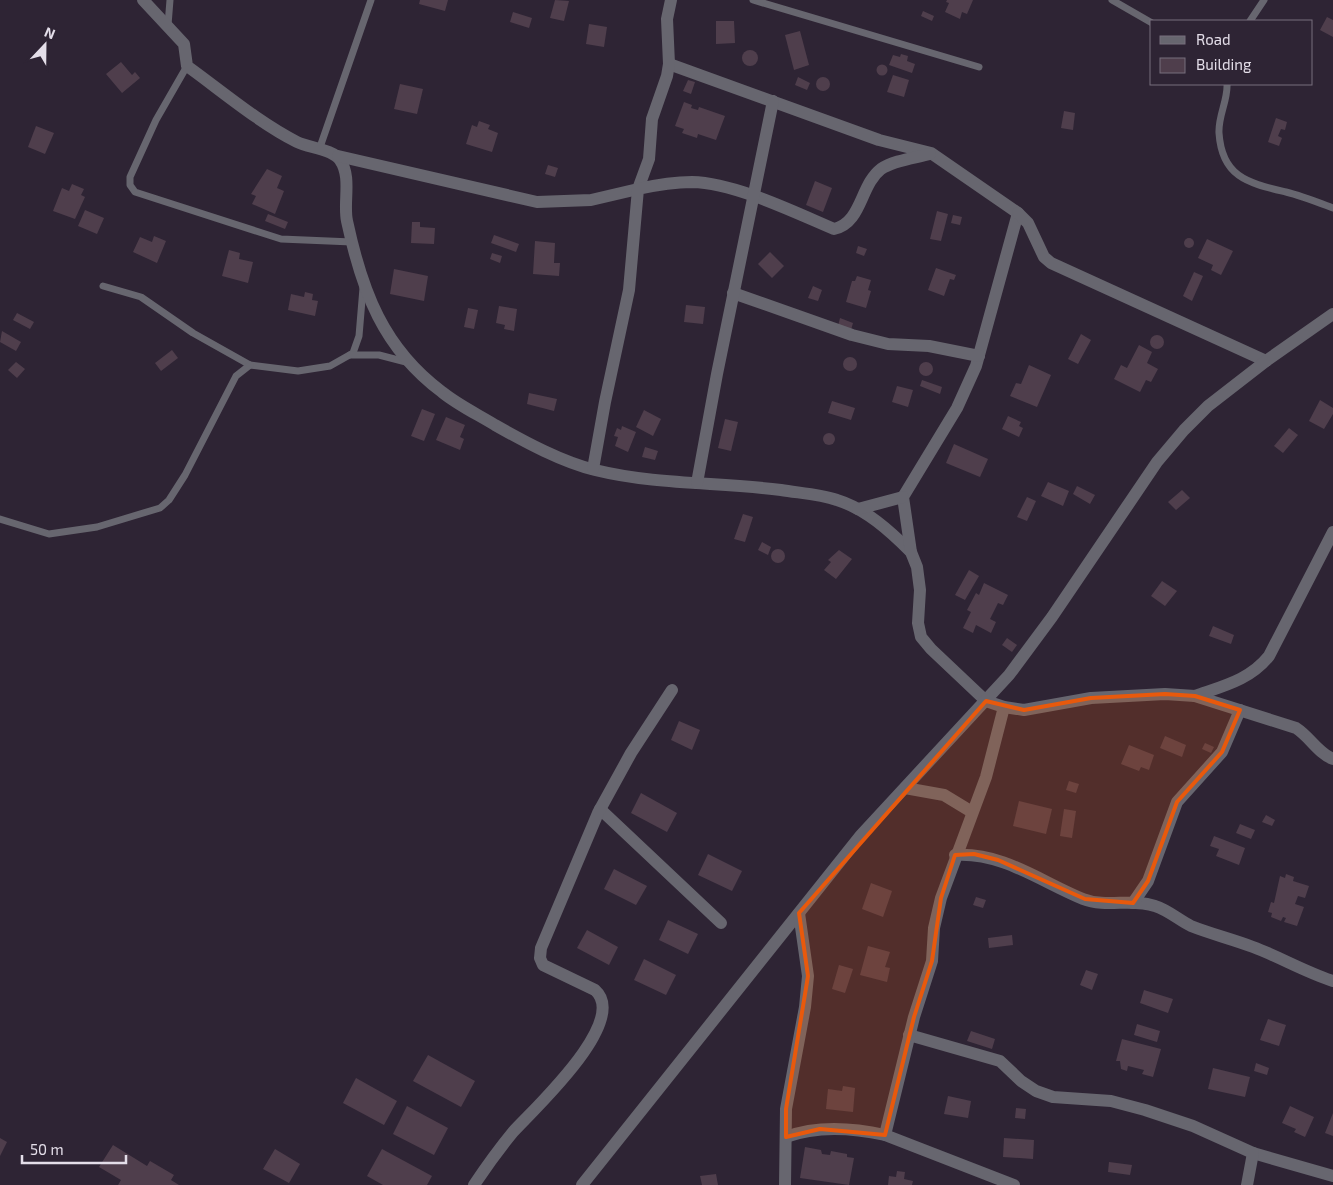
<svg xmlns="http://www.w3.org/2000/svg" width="1333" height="1185" viewBox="0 0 1333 1185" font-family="'Exo 2',sans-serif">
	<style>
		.building { fill: #4f3e4c }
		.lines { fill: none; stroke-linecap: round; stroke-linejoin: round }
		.service { stroke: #67666f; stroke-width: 7 }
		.minor { stroke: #67666f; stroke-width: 12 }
		.marked { fill: #e8590c; fill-opacity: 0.2; stroke: #e8590c; stroke-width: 4; stroke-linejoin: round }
	</style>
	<rect width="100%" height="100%" fill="#2e2434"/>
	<!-- building -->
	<g class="building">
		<path d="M420,0H448L445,11L419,4Z"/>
		<path d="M555,0L569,1L564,21L550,18Z"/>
		<path d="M947,0H973L967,14L962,12L960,19L945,12L949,3L946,2Z"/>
		<path d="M923,11L934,16L932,21L921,16Z"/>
		<path d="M513,12L532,18L529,28L510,22Z"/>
		<path d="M1327,17L1333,20V37L1320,30Z"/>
		<path d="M716,21H734L735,43L716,44Z"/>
		<path d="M589,24L607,27L604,47L586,44Z"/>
		<path d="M800,31L809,65L794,70L785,35Z"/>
		<circle cx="750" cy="58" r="8"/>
		<path d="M901,54L908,56L907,61L915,64L912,73L889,65L893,55L900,57Z"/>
		<path d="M121,62L132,75L135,72L140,78L122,93L106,74Z"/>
		<circle cx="882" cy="70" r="5.5"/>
		<path d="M893,75L909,80L904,97L887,92Z"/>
		<path d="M798,77L810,83L807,90L795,85Z"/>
		<circle cx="823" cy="84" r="7"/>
		<path d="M688,80L695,82L691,94L683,91Z"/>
		<path d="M400,84L423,89L417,114L394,109Z"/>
		<path d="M684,102L692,105L691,108L698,110L699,107L725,116L716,140L698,134L697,138L682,133L684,129L675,126Z"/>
		<path d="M1064,111L1075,113L1073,130L1061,128Z"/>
		<path d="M1276,118L1287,122L1285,130L1281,129L1278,136L1282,138L1279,146L1268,142Z"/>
		<path d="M479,121L490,125L488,129L498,133L492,152L466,144L472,125L477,127Z"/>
		<path d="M36,126L54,133L45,154L28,147Z"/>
		<path d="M548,165L558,168L555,177L545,174Z"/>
		<path d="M267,169L282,176L277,188L284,191L275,214L252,204L256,196L251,194Z"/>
		<path d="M815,181L832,188L823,212L806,205Z"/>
		<path d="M72,184L84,189L81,195L85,197L75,219L53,211L62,188L69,191Z"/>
		<path d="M85,210L104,218L97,234L78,226Z"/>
		<path d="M937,211L948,214L941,241L930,239Z"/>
		<path d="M268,214L288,222L285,229L265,221Z"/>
		<path d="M953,215L962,217L960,225L951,223Z"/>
		<path d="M412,222H420V227L435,228L434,244L411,243Z"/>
		<path d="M494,235L519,244L516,252L491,243Z"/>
		<path d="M154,236L166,241L157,263L133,252L140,237L152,242Z"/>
		<circle cx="1189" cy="243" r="5"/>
		<path d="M1207,239L1233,251L1221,275L1211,270L1213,265L1198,258Z"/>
		<path d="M535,241L555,243L554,263H560L559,276L533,274Z"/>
		<path d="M858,246L867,249L864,256L856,253Z"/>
		<path d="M229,250L240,253L239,259L253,262L248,283L222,276Z"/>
		<path d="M770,252L784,266L772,278L758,264Z"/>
		<path d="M492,253L502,256L500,263L490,259Z"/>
		<path d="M936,268L956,275L954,280L950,279L944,296L928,290Z"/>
		<path d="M394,269L428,276L424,301L390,294Z"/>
		<path d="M1194,272L1203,276L1192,301L1183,296Z"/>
		<path d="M857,276L871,280L868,290L871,291L866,308L846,302L852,281H855Z"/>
		<path d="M813,286L822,290L818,301L808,298Z"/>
		<path d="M305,292L313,294L312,300L318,301L315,316L288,310L291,294L304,297Z"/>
		<path d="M686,305L705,307L703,324L684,322Z"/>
		<path d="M499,306L517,309L514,331L504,329L505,325L496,323Z"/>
		<path d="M468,308L478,310L474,329L464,327Z"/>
		<path d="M17,313L34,322L30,329L13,320Z"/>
		<path d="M840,318L853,323L851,330L838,326Z"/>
		<path d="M2,331L21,342L16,351L0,342Z"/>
		<path d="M1081,334L1091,340L1078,364L1068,359Z"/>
		<circle cx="1157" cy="342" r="7"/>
		<path d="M1139,345L1152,352L1147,363L1158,369L1151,382L1146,380L1140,392L1114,379L1121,365L1127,368Z"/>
		<path d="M172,350L178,358L161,371L155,363Z"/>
		<circle cx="850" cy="364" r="7"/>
		<path d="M16,362L25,369L17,378L8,370Z"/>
		<circle cx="926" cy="369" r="7"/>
		<path d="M1029,365L1051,375L1037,407L1010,396L1016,383L1021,384Z"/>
		<path d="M922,380L942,387L940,394L920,386Z"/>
		<path d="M897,386L913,390L908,407L892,402Z"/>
		<path d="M529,393L557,399L554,411L527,404Z"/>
		<path d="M1320,400L1333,408V414L1324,429L1309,421Z"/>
		<path d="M832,401L855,408L851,420L828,413Z"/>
		<path d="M422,409L435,414L424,441L411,436Z"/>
		<path d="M644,410L661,419L653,436L636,427Z"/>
		<path d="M1008,416L1021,422L1019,426L1023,428L1019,437L1002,429Z"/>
		<path d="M446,417L465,425L460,437L464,439L460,450L436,440Z"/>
		<path d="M725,419L738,422L731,451L718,448Z"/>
		<path d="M622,426L636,432L628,452L615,446L618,437L614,436L617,428L621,430Z"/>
		<path d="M1289,428L1298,435L1283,453L1274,446Z"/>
		<circle cx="829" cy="439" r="6"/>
		<path d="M954,444L988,459L980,477L946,463Z"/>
		<path d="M645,447L658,451L655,460L642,457Z"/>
		<path d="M1048,482L1069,491L1063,506L1041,496Z"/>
		<path d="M1077,486L1095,495L1090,504L1073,494Z"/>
		<path d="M1182,490L1190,498L1176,510L1168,502Z"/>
		<path d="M1027,497L1036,501L1027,521L1017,517Z"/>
		<path d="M743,514L753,517L745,542L734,539Z"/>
		<path d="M762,542L771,547L768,555L758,550Z"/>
		<circle cx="778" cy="556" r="7"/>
		<path d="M839,550L852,559L836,579L824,570L831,562L828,560Z"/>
		<path d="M969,570L979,576L965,600L955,595Z"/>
		<path d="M1162,581L1177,591L1165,606L1151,596Z"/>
		<path d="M984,583L1008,595L1003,605L998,603L990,619L996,622L991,633L976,625L973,633L963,628L971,612L967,610L976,593L979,595Z"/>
		<path d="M1213,626L1234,635L1231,644L1209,636Z"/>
		<path d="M1007,638L1017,645L1012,652L1002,645Z"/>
		<path d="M679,721L700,730L692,750L671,740Z"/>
		<path d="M1165,736L1186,745L1182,757L1160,748Z"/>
		<path d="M1205,743L1214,747L1211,753L1202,749Z"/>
		<path d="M1129,745L1154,755L1149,770L1141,767L1139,771L1121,764Z"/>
		<path d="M1069,781L1079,784L1076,793L1066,790Z"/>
		<path d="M641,793L677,813L667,832L631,813Z"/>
		<path d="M1019,801L1052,809L1046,834L1013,826Z"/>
		<path d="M1064,809L1076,811L1072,838L1060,836Z"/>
		<path d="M1266,815L1275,820L1272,826L1262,822Z"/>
		<path d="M1240,824L1255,830L1251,839L1236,833Z"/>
		<path d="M1214,836L1245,848L1239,865L1216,856L1219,849L1210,846Z"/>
		<path d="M708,854L742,871L732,891L698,875Z"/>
		<path d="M614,869L647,886L636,905L604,889Z"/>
		<path d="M1286,874L1294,877L1293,881L1309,886L1305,898L1298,896L1295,904L1304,907L1297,926L1284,922L1286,918L1283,917L1281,921L1271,917L1272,913L1268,912L1271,902L1274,903L1280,876L1285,878Z"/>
		<path d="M871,883L892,891L883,917L862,909Z"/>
		<path d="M976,897L986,900L983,908L973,905Z"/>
		<path d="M668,920L698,934L688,954L659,940Z"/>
		<path d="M587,930L618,947L609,965L577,948Z"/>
		<path d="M1012,935L1013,945L989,948L988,938Z"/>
		<path d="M868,946L890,952L885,967L890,968L887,982L860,975Z"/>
		<path d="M644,959L676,975L666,995L634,980Z"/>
		<path d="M839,965L853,969L845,993L832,989Z"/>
		<path d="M1086,970L1098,974L1092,990L1080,985Z"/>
		<path d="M1144,990L1173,999L1168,1013L1140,1003Z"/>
		<path d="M1268,1019L1286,1025L1279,1046L1260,1040Z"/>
		<path d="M1137,1024L1160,1031L1157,1042L1134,1035Z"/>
		<path d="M971,1031L995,1039L992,1049L967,1041Z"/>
		<path d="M1122,1039L1161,1049L1153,1077L1142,1074L1144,1070L1128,1066L1127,1071L1121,1069L1120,1061H1116Z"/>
		<path d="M428,1055L475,1081L461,1107L413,1081Z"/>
		<path d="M1256,1063L1269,1068L1267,1075L1254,1071Z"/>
		<path d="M1213,1068L1250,1077L1245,1097L1208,1089Z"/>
		<path d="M356,1078L397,1101L384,1125L343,1103Z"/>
		<path d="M843,1086L855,1088L853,1112L826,1109L828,1089L842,1091Z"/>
		<path d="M948,1096L971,1101L968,1118L944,1114Z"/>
		<path d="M407,1106L448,1128L434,1155L393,1134Z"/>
		<path d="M1290,1106L1314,1117L1305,1137L1294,1132L1296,1129L1282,1123Z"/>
		<path d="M1016,1108L1026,1109L1025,1119L1015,1118Z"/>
		<path d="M1333,1113V1136L1325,1133Z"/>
		<path d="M0,1138L7,1142L0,1156Z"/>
		<path d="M1004,1138L1034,1140L1033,1159L1003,1157Z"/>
		<path d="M113,1145L147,1166L150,1161L174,1175L171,1180L179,1185H118L121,1180L99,1167Z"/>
		<path d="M805,1147L821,1150L822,1154L830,1155L831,1151L847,1154V1157L854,1158L849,1185L800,1178Z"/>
		<path d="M275,1149L300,1164L289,1183L263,1169Z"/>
		<path d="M382,1149L432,1176L427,1185H383L367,1176Z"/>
		<path d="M1109,1162L1132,1165L1130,1175L1108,1172Z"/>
		<path d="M897,1171L905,1172L904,1179L913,1181L912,1185H888L889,1176L896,1177Z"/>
		<path d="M716,1174L718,1185H702L700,1176Z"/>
	</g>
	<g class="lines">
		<!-- service -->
		<g class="service">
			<path d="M753,0L979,67"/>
			<path d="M1112,0L1152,23"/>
			<path d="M1250,21L1264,0"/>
			<path d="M168,25L170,0"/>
			<path d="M187,66L156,120L130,177V185L135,192L281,239L352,242"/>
			<path d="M1227,84C1228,100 1218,116 1219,133C1222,178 1249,183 1286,192C1302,196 1317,202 1333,208"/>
			<path d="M319,150L371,0"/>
			<path d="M103,286L141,297L193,333L250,365L298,371L330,366L353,353L359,336L363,288"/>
			<path d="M350,355H379L406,362"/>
			<path d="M0,519L49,534L97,527L160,508L169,500L185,475L236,376L250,365"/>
		</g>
		<!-- minor -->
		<g class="minor">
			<path d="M143,0L184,44L187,66C223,92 258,122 297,142C309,148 333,149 340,160C352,177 343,202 347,221C362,291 383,348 442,392C458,405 477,414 495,425C525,442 562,462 595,470C656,485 719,482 781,490C799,493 820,494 837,500C866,509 890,531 911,552"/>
			<path d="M669,64L879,140L931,153L1018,213L976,366L957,408L903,497L911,552L917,567L920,590L918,623L921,637L931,649L986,701L1004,707L1024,710L1091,698L1165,694L1195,696L1296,728C1310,737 1318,753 1333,759"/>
			<path d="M338,156L537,202L591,200L638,189L649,159L652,119L667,76L669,64L667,19L671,0"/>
			<path d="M1018,213L1028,223L1044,257L1051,263L1266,361"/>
			<path d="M733,293L852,335L888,344L929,346L979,356"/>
			<path d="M593,469L605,402L629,290L638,189C656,185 673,182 692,182C735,183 794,212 834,229C862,223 860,185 881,169C894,160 915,158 930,154"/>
			<path d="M697,483L717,374L773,101"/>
			<path d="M858,509L903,497"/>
			<path d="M1195,696C1223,686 1250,680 1269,656L1333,532"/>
			<path d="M905,788L944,795L972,812"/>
			<path d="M600,809L721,923"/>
			<path d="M955,855C1003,852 1041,882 1083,899C1106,908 1132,898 1155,906C1168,910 1179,920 1191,926C1211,934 1232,939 1253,947C1280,957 1305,972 1333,981"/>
			<path d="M1133,903L1148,881L1177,802L1222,752L1240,710"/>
			<path d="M909,1035L1000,1061L1021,1081L1036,1091L1053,1097L1111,1101L1145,1110L1193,1126L1253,1153L1333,1176"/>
			<path d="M885,1135L914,1017L932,961L934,928L941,898L986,777L1004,707"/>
			<path d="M786,1137C818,1125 853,1128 885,1135L1014,1185"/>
			<path d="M474,1185C486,1167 499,1149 513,1132C534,1109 630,1021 595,990L543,965L540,958L541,948L598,813L631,753L672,690"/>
			<path d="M582,1185L861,835L1009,675L1052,617L1157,462L1184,430L1208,406L1266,361L1333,314"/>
			<path d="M785,1185L786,1109L805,1007L808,976L799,913"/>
			<path d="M1247,1185L1253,1153"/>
		</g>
	</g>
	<!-- marked area -->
	<path class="marked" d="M1165,694L1195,696L1240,710L1222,752L1177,802L1148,881L1133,903L1085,899L998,860L974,854L955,855L941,898L932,961L914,1017L885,1135L820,1129L786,1137V1109L808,976L799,913L986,701L1024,710L1091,698Z"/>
	<!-- legend -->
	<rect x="1150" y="20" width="162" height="65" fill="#2e2434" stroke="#776e7c"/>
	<rect x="1160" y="36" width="25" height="8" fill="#67666f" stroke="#776e7c"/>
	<text x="1196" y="45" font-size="15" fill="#e4dee9">Road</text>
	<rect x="1160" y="58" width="25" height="15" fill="#4f3e4c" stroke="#776e7c"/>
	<text x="1196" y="70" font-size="15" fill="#e4dee9">Building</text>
	<!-- north arrow -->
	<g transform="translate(45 45) rotate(22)" stroke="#2e2434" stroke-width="4" paint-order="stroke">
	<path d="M0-4L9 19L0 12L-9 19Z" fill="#e4dee9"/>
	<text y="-8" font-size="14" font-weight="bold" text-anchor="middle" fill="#e4dee9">N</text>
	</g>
	<!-- scale -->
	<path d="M22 1155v8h104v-8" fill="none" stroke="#e4dee9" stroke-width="2.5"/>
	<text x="30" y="1155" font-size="15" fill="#e4dee9" stroke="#2e2434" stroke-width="4" paint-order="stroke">50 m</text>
</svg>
